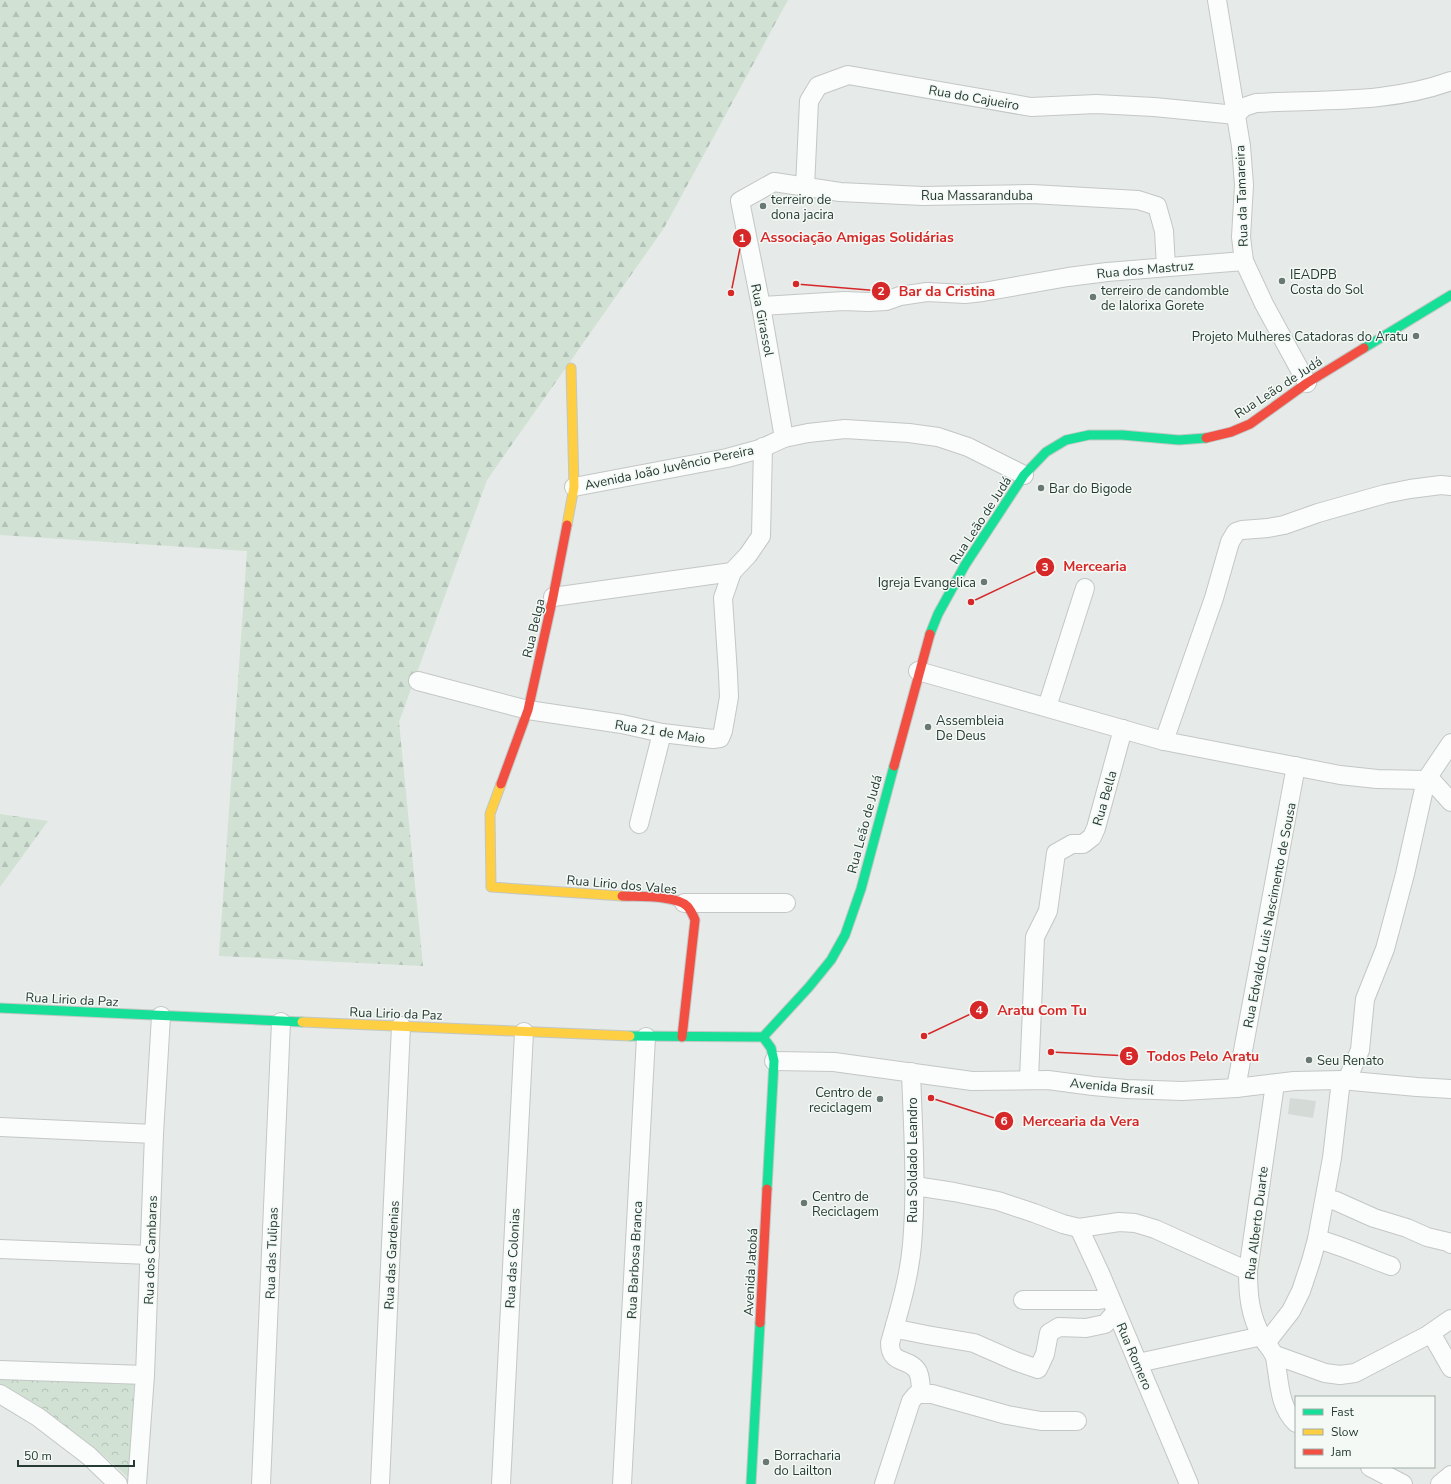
<svg xmlns="http://www.w3.org/2000/svg" width="1451" height="1484" viewBox="0 0 1451 1484" font-family="'Nunito Sans',sans-serif">
	<style>
		.built { fill: #d4dbd7 }
		.forest { fill: url(#forest-firs) }
		.park { fill: url(#park-crowns) }
		.lines { fill: none; stroke-linecap: round; stroke-linejoin: round }
		.street-casing { stroke: #c3c7c5; stroke-width: 20 }
		.fast-casing { stroke: #c2c7c5; stroke-width: 11 }
		.slow-casing { stroke: #c2c7c5; stroke-width: 11 }
		.jam-casing { stroke: #c2c7c5; stroke-width: 11 }
		.street { stroke: #fbfcfc; stroke-width: 18 }
		.fast { stroke: #16e098; stroke-width: 9 }
		.slow { stroke: #ffcf43; stroke-width: 9 }
		.jam { stroke: #f24e42; stroke-width: 9 }
		.poi-dot { fill: #697872; stroke: #f4f9f6; stroke-width: 1.5 }
		.labels { text-anchor: middle; stroke-width: 3; stroke-linejoin: round; paint-order: stroke }
		.street-label { font-size: 13px; fill: #253b33; stroke: #f4f9f6 }
		.poi-label { font-size: 13px; fill: #253b33; stroke: #f4f9f6; text-anchor: start }
		.leader { fill: none; stroke: #d62828; stroke-width: 1.5 }
		.callout-dot { fill: #d62828; stroke: #f4f9f6; stroke-width: 1.5 }
		.mark-label { font-size: 12px; text-anchor: middle; font-weight: bold; fill: #fff }
		.callout-label { font-size: 14px; text-anchor: middle; font-weight: bold; fill: #d62828; stroke: #f4f9f6; stroke-width: 3; stroke-linejoin: round; paint-order: stroke }
	</style>
	<defs>
		<pattern id="forest-firs" width="22" height="20" patternUnits="userSpaceOnUse"><rect width="22" height="20" fill="#d1e1d4"/><path d="M5 1l3.5 6h-7zM16 11l3.5 6h-7z" fill="#b3c2b6"/></pattern>
		<pattern id="park-crowns" width="20" height="18" patternUnits="userSpaceOnUse"><rect width="20" height="18" fill="#d1e1d4"/><path d="M2 6a3 3 0 1 1 6 0M12 15a3 3 0 1 1 6 0" fill="none" stroke="#b3c2b6"/></pattern>
	</defs>
	<rect width="100%" height="100%" fill="#e6eae8"/>
	<!-- built -->
	<path class="built" d="M1290,1098L1316,1101L1313,1118L1288,1114Z"/>
	<!-- forest -->
	<g class="forest">
		<path d="M0,0H788L664,228L487,480L399,722L423,966L219,956L247,551L0,535Z"/>
		<path d="M0,814L48,821L0,887Z"/>
	</g>
	<!-- park -->
	<path class="park" d="M0,1379L134,1384L130,1479L103,1455L71,1431L0,1387Z"/>
	<g class="lines">
		<defs>
			<g id="street">
				<path d="M1217,0L1241,146L1244,185L1241,237L1244,261L1264,304L1307,383"/>
				<path d="M1236,115L1244,107L1256,103C1321,99 1389,104 1451,81"/>
				<path d="M805,187L809,101L818,86L848,75L1031,107L1096,104L1154,107L1236,115"/>
				<path d="M761,306L844,301L868,302L886,301L900,296L927,292L965,294L983,292L1068,277L1107,272L1244,261"/>
				<path d="M784,438L761,306L740,201L774,182L840,192L923,196L1032,194L1138,200L1157,206L1164,231L1166,267"/>
				<path d="M574,487L727,458L760,449L784,438L808,433L845,429L909,433L938,437L968,447L1024,475"/>
				<path d="M553,597L732,572L748,555L761,536L763,447"/>
				<path d="M918,671L1164,741L1340,775L1377,779L1426,780L1433,782L1451,802"/>
				<path d="M418,681L528,710L622,724L662,733L713,739L720,738L723,731L729,697L728,674L723,598L732,572"/>
				<path d="M1047,707L1085,588"/>
				<path d="M1164,741L1214,598L1230,542L1236,532L1242,530L1268,528L1284,525L1318,513L1385,494L1410,489L1441,485L1451,486"/>
				<path d="M639,824L662,733"/>
				<path d="M684,903H786"/>
				<path d="M774,1061L834,1062L972,1081L1048,1080L1093,1086L1126,1089L1182,1091L1236,1088L1294,1081L1341,1080L1417,1087L1451,1089"/>
				<path d="M1029,1079L1035,937L1048,911L1056,853L1072,844H1083L1092,837L1096,828L1123,729"/>
				<path d="M1347,1080L1360,1050L1365,999L1385,949L1405,874L1426,780L1451,743"/>
				<path d="M1275,1084L1248,1271C1248,1295 1250,1316 1262,1337C1265,1343 1271,1348 1274,1355C1276,1359 1276,1365 1277,1370C1280,1390 1281,1408 1296,1423"/>
				<path d="M1236,1088L1296,766"/>
				<path d="M0,1127L154,1134"/>
				<path d="M915,1186L954,1192L998,1201L1034,1213L1063,1224L1079,1228L1119,1222L1135,1223L1155,1229L1248,1271"/>
				<path d="M1325,1198L1336,1201L1374,1218L1407,1228L1427,1237L1448,1242L1451,1244"/>
				<path d="M1079,1228L1100,1273L1189,1484"/>
				<path d="M1317,1239C1343,1246 1366,1257 1391,1266"/>
				<path d="M0,1249L150,1255"/>
				<path d="M1023,1300H1099L1110,1298"/>
				<path d="M895,1325L902,1330L927,1335L974,1343L1015,1361L1038,1369L1045,1354L1049,1333L1059,1327L1086,1328L1105,1324L1116,1312"/>
				<path d="M1431,1333L1451,1368"/>
				<path d="M1266,1343L1291,1311L1301,1291L1311,1261L1317,1239L1332,1158L1341,1080"/>
				<path d="M1275,1355L1325,1373L1340,1375L1355,1373L1428,1335L1451,1319"/>
				<path d="M1138,1363L1262,1336"/>
				<path d="M0,1370L145,1375"/>
				<path d="M0,1394L38,1417L89,1456L118,1484"/>
				<path d="M921,1394H932L1007,1415L1041,1421H1077"/>
				<path d="M1370,1467L1403,1484"/>
				<path d="M137,1484L145,1375L154,1134L161,1016"/>
				<path d="M261,1484L281,1022"/>
				<path d="M380,1484L401,1026"/>
				<path d="M501,1484L524,1032"/>
				<path d="M622,1484L646,1037"/>
				<path d="M884,1484L911,1401L916,1395L921,1394C921,1387 921,1379 918,1372C910,1357 890,1366 890,1343C899,1311 909,1279 912,1245C917,1188 913,1130 911,1072"/>
				<path d="M1440,1484L1451,1475"/>
			</g>
			<g id="fast">
				<path d="M1364,348L1451,295"/>
				<path d="M930,634L938,614L965,565L1024,475L1046,452L1066,440L1089,435H1122L1179,440L1206,438"/>
				<path d="M0,1008L302,1022"/>
				<path d="M630,1036L763,1037L771,1048L774,1061L767,1189"/>
				<path d="M763,1037L809,987L831,960L845,935L861,889L894,766"/>
				<path d="M751,1484L760,1323"/>
			</g>
			<g id="slow">
				<path d="M567,525L574,487L571,368"/>
				<path d="M501,784L490,814L491,887L622,896"/>
				<path d="M302,1022L630,1036"/>
			</g>
			<g id="jam">
				<path d="M1206,438L1231,432L1250,424L1307,383L1364,348"/>
				<path d="M894,766L930,634"/>
				<path d="M501,784L528,710L553,597L567,525"/>
				<path d="M622,896C638,897 675,895 687,906C691,910 693,915 695,920L682,1037"/>
				<path d="M760,1323L767,1189"/>
			</g>
		</defs>
		<!-- street casing -->
		<use href="#street" class="street-casing"/>
		<!-- fast casing -->
		<use href="#fast" class="fast-casing"/>
		<!-- slow casing -->
		<use href="#slow" class="slow-casing"/>
		<!-- jam casing -->
		<use href="#jam" class="jam-casing"/>
		<!-- street -->
		<use href="#street" class="street"/>
		<!-- fast -->
		<use href="#fast" class="fast"/>
		<!-- slow -->
		<use href="#slow" class="slow"/>
		<!-- jam -->
		<use href="#jam" class="jam"/>
	</g>
	<!-- markers -->
	<g class="poi-dot">
		<circle cx="763" cy="206" r="4"/>
		<circle cx="1282" cy="281" r="4"/>
		<circle cx="1093" cy="297" r="4"/>
		<circle cx="1416" cy="336" r="4"/>
		<circle cx="1041" cy="488" r="4"/>
		<circle cx="984" cy="582" r="4"/>
		<circle cx="928" cy="727" r="4"/>
		<circle cx="1309" cy="1060" r="4"/>
		<circle cx="880" cy="1099" r="4"/>
		<circle cx="804" cy="1203" r="4"/>
		<circle cx="766" cy="1462" r="4"/>
	</g>
	<g class="labels">
		<!-- street labels -->
		<g class="street-label">
			<text transform="translate(974 97) rotate(10)" y="5">Rua do Cajueiro</text>
			<text x="977" y="200">Rua Massaranduba</text>
			<text transform="translate(1241 196) rotate(-92)" y="5">Rua da Tamareira</text>
			<text transform="translate(1145 269) rotate(-5)" y="5">Rua dos Mastruz</text>
			<text transform="translate(763 320) rotate(79)" y="5">Rua Girassol</text>
			<text transform="translate(1278 387) rotate(-33)" y="5">Rua Leão de Judá</text>
			<text transform="translate(669 467) rotate(-12)" y="5">Avenida João Juvêncio Pereira</text>
			<text transform="translate(980 520) rotate(-57)" y="5">Rua Leão de Judá</text>
			<text transform="translate(533 628) rotate(-77)" y="5">Rua Belga</text>
			<text transform="translate(660 731) rotate(9)" y="5">Rua 21 de Maio</text>
			<text transform="translate(1104 798) rotate(-74)" y="5">Rua Bella</text>
			<text transform="translate(864 824) rotate(-75)" y="5">Rua Leão de Judá</text>
			<text transform="translate(622 884) rotate(5)" y="5">Rua Lirio dos Vales</text>
			<text transform="translate(1269 915) rotate(-79)" y="5">Rua Edvaldo Luis Nascimento de Sousa</text>
			<text transform="translate(72 999) rotate(3)" y="5">Rua Lirio da Paz</text>
			<text transform="translate(396 1013) rotate(2)" y="5">Rua Lirio da Paz</text>
			<text transform="translate(1112 1086) rotate(5)" y="5">Avenida Brasil</text>
			<text transform="translate(912 1160) rotate(-90)" y="5">Rua Soldado Leandro</text>
			<text transform="translate(1256 1223) rotate(-83)" y="5">Rua Alberto Duarte</text>
			<text transform="translate(150 1250) rotate(-88)" y="5">Rua dos Cambaras</text>
			<text transform="translate(271 1253) rotate(-88)" y="5">Rua das Tulipas</text>
			<text transform="translate(391 1255) rotate(-87)" y="5">Rua das Gardenias</text>
			<text transform="translate(512 1258) rotate(-87)" y="5">Rua das Colonias</text>
			<text transform="translate(634 1260) rotate(-87)" y="5">Rua Barbosa Branca</text>
			<text transform="translate(750 1272) rotate(-87)" y="5">Avenida Jatobá</text>
			<text transform="translate(1135 1356) rotate(67)" y="5">Rua Romero</text>
		</g>
		<!-- poi labels -->
		<g class="poi-label">
			<text x="771" y="204">terreiro de<tspan x="771" dy="15">dona jacira</tspan></text>
			<text x="1290" y="279">IEADPB<tspan x="1290" dy="15">Costa do Sol</tspan></text>
			<text x="1101" y="295">terreiro de candomble<tspan x="1101" dy="15">de Ialorixa Gorete</tspan></text>
			<text x="1408" y="341" text-anchor="end">Projeto Mulheres Catadoras do Aratu</text>
			<text x="1049" y="493">Bar do Bigode</text>
			<text x="976" y="587" text-anchor="end">Igreja Evangelica</text>
			<text x="936" y="725">Assembleia<tspan x="936" dy="15">De Deus</tspan></text>
			<text x="1317" y="1065">Seu Renato</text>
			<text x="872" y="1097" text-anchor="end">Centro de<tspan x="872" dy="15">reciclagem</tspan></text>
			<text x="812" y="1201">Centro de<tspan x="812" dy="15">Reciclagem</tspan></text>
			<text x="774" y="1460">Borracharia<tspan x="774" dy="15">do Lailton</tspan></text>
		</g>
	</g>
	<!-- callouts -->
	<path class="leader" d="M731 293L742 238M796 284L881 291M971 602L1045 567M924 1036L979 1010M1051 1052L1129 1056M931 1098L1004 1121"/>
	<g class="callout-dot">
		<circle cx="731" cy="293" r="4"/>
		<circle cx="796" cy="284" r="4"/>
		<circle cx="971" cy="602" r="4"/>
		<circle cx="924" cy="1036" r="4"/>
		<circle cx="1051" cy="1052" r="4"/>
		<circle cx="931" cy="1098" r="4"/>
		<circle cx="742" cy="238" r="10"/>
		<circle cx="881" cy="291" r="10"/>
		<circle cx="1045" cy="567" r="10"/>
		<circle cx="979" cy="1010" r="10"/>
		<circle cx="1129" cy="1056" r="10"/>
		<circle cx="1004" cy="1121" r="10"/>
	</g>
	<g class="mark-label">
		<text x="742" y="242">1</text>
		<text x="881" y="295">2</text>
		<text x="1045" y="571">3</text>
		<text x="979" y="1014">4</text>
		<text x="1129" y="1060">5</text>
		<text x="1004" y="1125">6</text>
	</g>
	<g class="callout-label">
		<text x="857" y="242">Associação Amigas Solidárias</text>
		<text x="947" y="296">Bar da Cristina</text>
		<text x="1095" y="571">Mercearia</text>
		<text x="1042" y="1015">Aratu Com Tu</text>
		<text x="1203" y="1061">Todos Pelo Aratu</text>
		<text x="1081" y="1126">Mercearia da Vera</text>
	</g>
	<!-- legend -->
	<rect x="1295" y="1396" width="140" height="72" fill="#f4f9f6" stroke="#a1ada8"/>
	<rect x="1303" y="1409" width="20" height="6" fill="#16e098" stroke="#a1ada8"/>
	<text x="1331" y="1416" font-size="12" fill="#253b33">Fast</text>
	<rect x="1303" y="1429" width="20" height="6" fill="#ffcf43" stroke="#a1ada8"/>
	<text x="1331" y="1436" font-size="12" fill="#253b33">Slow</text>
	<rect x="1303" y="1449" width="20" height="6" fill="#f24e42" stroke="#a1ada8"/>
	<text x="1331" y="1456" font-size="12" fill="#253b33">Jam</text>
	<!-- scale -->
	<path d="M18 1460v6h116v-6" fill="none" stroke="#253b33" stroke-width="2"/>
	<text x="24" y="1460" font-size="12" fill="#253b33" stroke="#f4f9f6" stroke-width="3" paint-order="stroke">50 m</text>
</svg>
